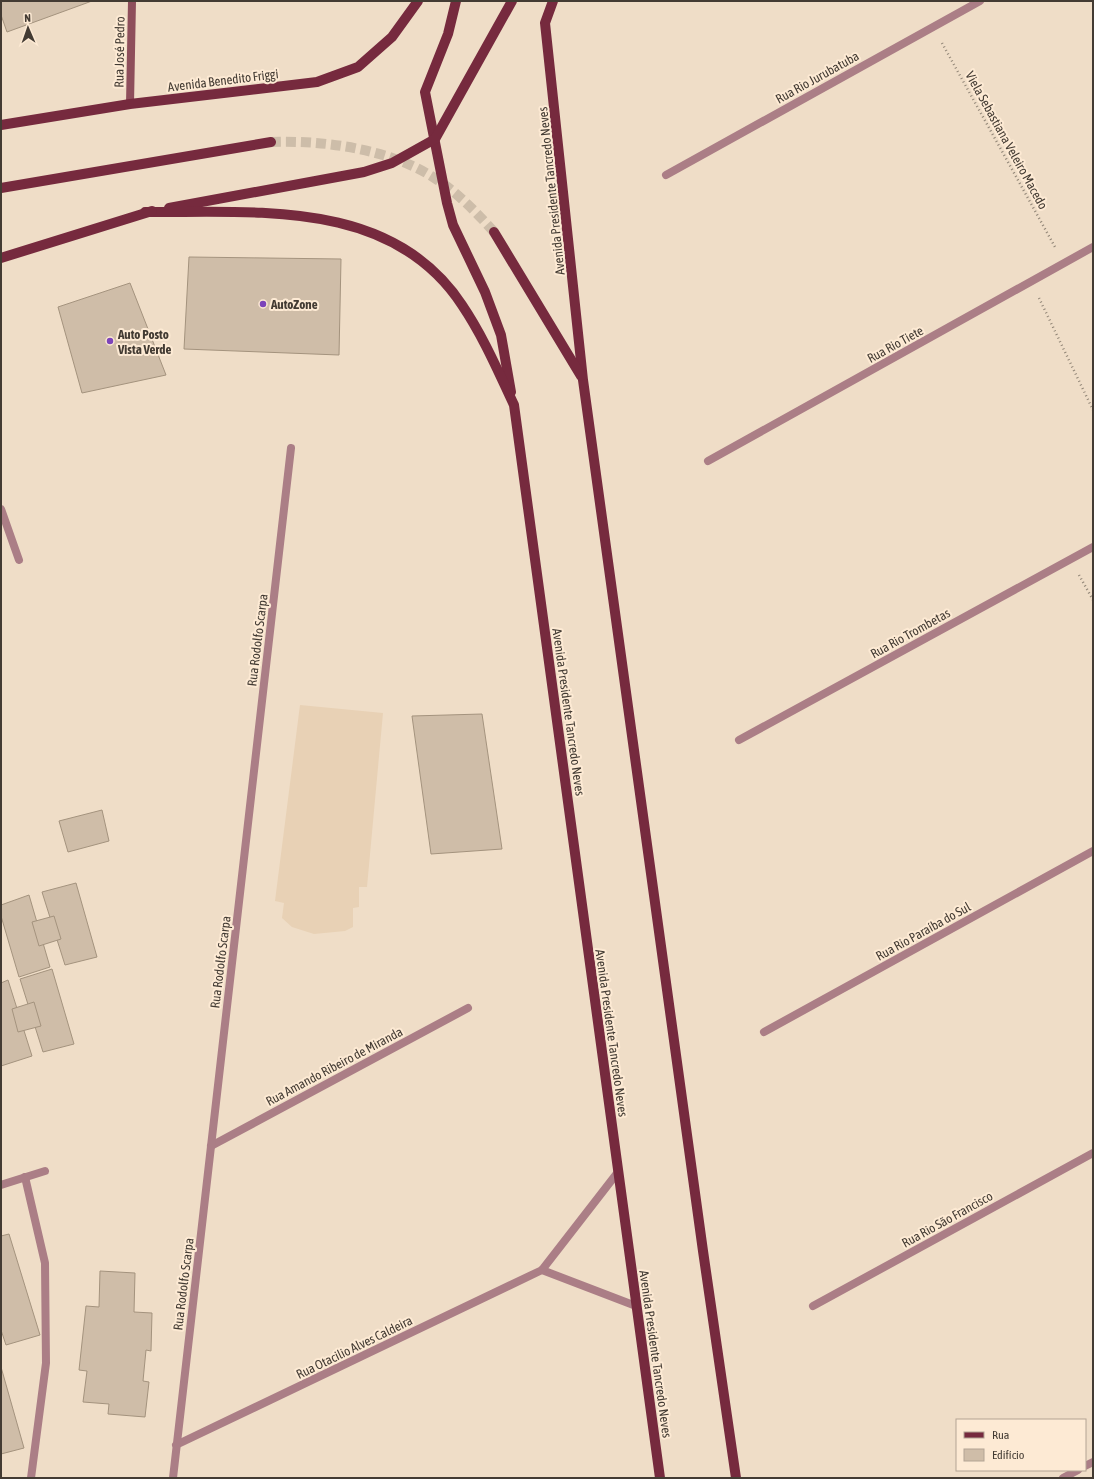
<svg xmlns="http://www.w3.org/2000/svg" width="1094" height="1479" viewBox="0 0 1094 1479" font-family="'Asap Condensed',sans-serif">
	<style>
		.built { fill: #e8d1b5 }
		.building { fill: #cfbda8; stroke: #a4937e }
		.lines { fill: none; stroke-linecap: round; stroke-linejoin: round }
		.primary-tunnel { stroke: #cdbda9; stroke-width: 10; stroke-dasharray: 10 5; stroke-linecap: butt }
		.path { stroke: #938778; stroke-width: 2.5; stroke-dasharray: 1 3; stroke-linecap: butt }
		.lane { stroke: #ab7e86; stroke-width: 8 }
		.street { stroke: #ab7e86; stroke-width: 8 }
		.secondary { stroke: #8e4e5b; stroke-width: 8 }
		.primary { stroke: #762a3e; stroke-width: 10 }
		.poi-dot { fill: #7c44ba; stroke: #fdead4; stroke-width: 1.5 }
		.labels { text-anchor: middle; stroke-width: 4; stroke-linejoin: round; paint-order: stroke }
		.street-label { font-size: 13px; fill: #433b33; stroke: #fdead4 }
		.poi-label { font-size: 13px; font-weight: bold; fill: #433b33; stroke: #fdead4; text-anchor: start }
	</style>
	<rect width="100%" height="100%" fill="#efddc7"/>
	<!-- built -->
	<path class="built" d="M300,705L383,713L367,887H359V907L353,908V927L345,931L314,934L292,927L282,918L284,903L275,901Z"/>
	<!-- building -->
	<g class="building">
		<path d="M1,1H92L7,32L1,15Z"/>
		<path d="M189,257L341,259L339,355L184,349Z"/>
		<path d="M130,283L166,375L82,393L58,307Z"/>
		<path d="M482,714L502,849L431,854L412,716Z"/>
		<path d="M102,810L109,841L68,852L59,821Z"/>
		<path d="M76,883L97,957L65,965L42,892Z"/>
		<path d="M29,895L50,967L19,977L1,916V905Z"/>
		<path d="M54,916L61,939L39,946L32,922Z"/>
		<path d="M52,969L74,1044L43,1052L20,979Z"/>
		<path d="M8,980L32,1056L1,1066V983Z"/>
		<path d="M34,1002L41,1026L18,1032L12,1009Z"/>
		<path d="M9,1234L40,1335L6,1345L1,1330V1236Z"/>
		<path d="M100,1271L135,1273L134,1312L152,1313L151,1351L146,1350L143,1381L149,1382L145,1417L108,1414L109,1404L83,1402L87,1371L79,1370L86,1306L99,1307Z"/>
		<path d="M1,1367L24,1448L1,1454Z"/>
	</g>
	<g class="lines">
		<!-- primary-tunnel -->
		<path class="primary-tunnel" d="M271,142C324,140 391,149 436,179C458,193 477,213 494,232"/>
		<!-- path -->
		<g class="path">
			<path d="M942,43L1055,247"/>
			<path d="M1039,298L1093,410"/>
			<path d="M1079,575L1093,600"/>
		</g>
		<!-- lane -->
		<path class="lane" d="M1,509L19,560"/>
		<!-- street -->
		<g class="street">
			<path d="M666,175L980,1"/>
			<path d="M708,461L1093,247"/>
			<path d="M739,740L1093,547"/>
			<path d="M764,1032L1093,851"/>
			<path d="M211,1146L468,1008"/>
			<path d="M25,1177L45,1263L46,1363L31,1478"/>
			<path d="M1,1185L45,1171"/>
			<path d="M542,1270L636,1306"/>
			<path d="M813,1306L1093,1153"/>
			<path d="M176,1445L542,1270L618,1172"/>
			<path d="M1085,1466L1093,1462"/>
			<path d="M173,1478L291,448"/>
			<path d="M1063,1478L1078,1470"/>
		</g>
		<!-- secondary -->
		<path class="secondary" d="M130,104L132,1"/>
		<!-- primary -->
		<g class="primary">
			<path d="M456,1L448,34L425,92L447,203L453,225L485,292L501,335L511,392"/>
			<path d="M553,1L545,23L583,380L703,1251L736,1478"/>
			<path d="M1,125L130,104L317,82L358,67L392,37L418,1"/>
			<path d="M1,188L271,142"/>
			<path d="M169,208L364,172L392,163L435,139L512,1"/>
			<path d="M145,212C256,213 392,198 462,305C483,336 498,371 514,405L660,1478"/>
			<path d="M494,232L581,376"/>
			<path d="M1,258L152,211"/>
		</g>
	</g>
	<!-- markers -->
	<g class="poi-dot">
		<circle cx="263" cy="304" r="4"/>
		<circle cx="110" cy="341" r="4"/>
	</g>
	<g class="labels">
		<!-- street labels -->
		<g class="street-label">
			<text transform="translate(119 52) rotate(-89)" y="5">Rua José Pedro</text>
			<text transform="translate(817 77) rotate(-29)" y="5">Rua Rio Jurubatuba</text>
			<text transform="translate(223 80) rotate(-7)" y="5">Avenida Benedito Friggi</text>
			<text transform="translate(1007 140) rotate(61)" y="5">Viela Sebastiana Veleiro Macedo</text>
			<text transform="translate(551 191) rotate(-96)" y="5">Avenida Presidente Tancredo Neves</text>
			<text transform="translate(895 344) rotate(-29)" y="5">Rua Rio Tiete</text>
			<text transform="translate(910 633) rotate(-29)" y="5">Rua Rio Trombetas</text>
			<text transform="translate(257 640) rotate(-83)" y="5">Rua Rodolfo Scarpa</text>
			<text transform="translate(569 712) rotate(82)" y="5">Avenida Presidente Tancredo Neves</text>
			<text transform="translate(923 931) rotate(-29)" y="5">Rua Rio Paraíba do Sul</text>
			<text transform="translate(220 962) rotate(-83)" y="5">Rua Rodolfo Scarpa</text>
			<text transform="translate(612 1033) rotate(82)" y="5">Avenida Presidente Tancredo Neves</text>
			<text transform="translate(334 1066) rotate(-28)" y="5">Rua Amando Ribeiro de Miranda</text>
			<text transform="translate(947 1219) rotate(-29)" y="5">Rua Rio São Francisco</text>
			<text transform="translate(183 1284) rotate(-83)" y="5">Rua Rodolfo Scarpa</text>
			<text transform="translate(354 1347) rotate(-26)" y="5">Rua Otacilio Alves Caldeira</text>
			<text transform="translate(656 1354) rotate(82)" y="5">Avenida Presidente Tancredo Neves</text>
		</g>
		<!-- poi labels -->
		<g class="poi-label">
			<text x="271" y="309">AutoZone</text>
			<text x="118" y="339">Auto Posto<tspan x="118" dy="15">Vista Verde</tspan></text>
		</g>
	</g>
	<!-- border -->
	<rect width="1094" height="1479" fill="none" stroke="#433b33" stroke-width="4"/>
	<!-- legend -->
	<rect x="956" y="1419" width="130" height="52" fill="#fdead4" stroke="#b3a494"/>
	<rect x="964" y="1432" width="20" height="6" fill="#762a3e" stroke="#b3a494"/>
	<text x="992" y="1439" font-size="12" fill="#433b33">Rua</text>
	<rect x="964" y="1449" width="20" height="12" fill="#cfbda8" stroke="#b3a494"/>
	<text x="992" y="1459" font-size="12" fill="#433b33">Edifício</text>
	<!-- north arrow -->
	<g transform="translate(28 28) rotate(358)" stroke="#fdead4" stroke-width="3" paint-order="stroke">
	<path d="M0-3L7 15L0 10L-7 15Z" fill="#433b33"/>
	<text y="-6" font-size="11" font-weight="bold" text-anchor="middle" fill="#433b33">N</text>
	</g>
</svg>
